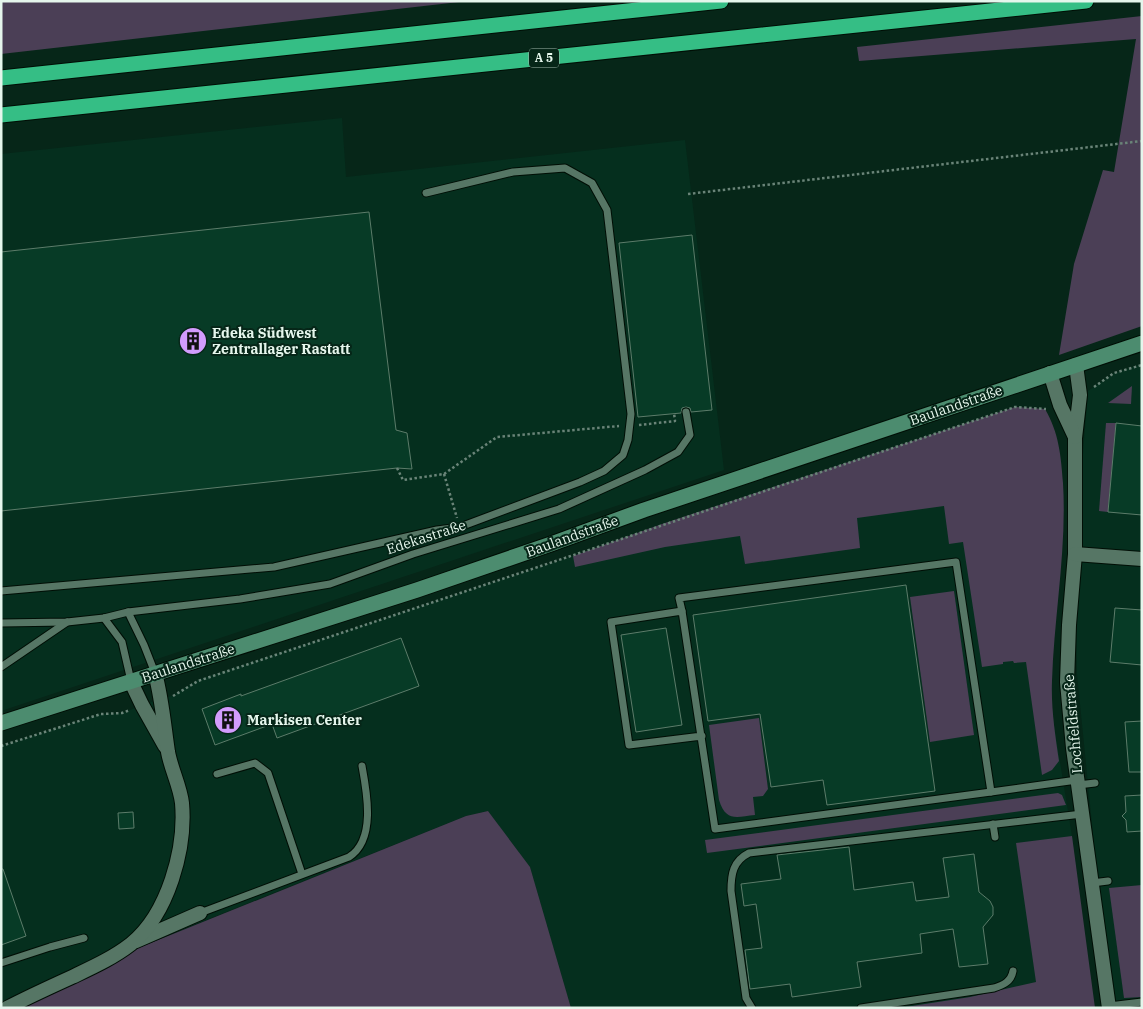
<svg xmlns="http://www.w3.org/2000/svg" width="1143" height="1009" viewBox="0 0 1143 1009" font-family="'IBM Plex Serif',serif">
	<style>
		.built { fill: #052f1e }
		.green { fill: #4b3f56 }
		.building { fill: #073b26; stroke: #5c7c6a }
		.lines { fill: none; stroke-linecap: round; stroke-linejoin: round }
		.lane-casing { stroke: #000e05; stroke-width: 9 }
		.street-casing { stroke: #000e05; stroke-width: 16 }
		.secondary-casing { stroke: #000e05; stroke-width: 17 }
		.highway-casing { stroke: #000e05; stroke-width: 17 }
		.path { stroke: #6a8478; stroke-width: 2.5; stroke-dasharray: 2.5 2.5; stroke-linecap: butt }
		.lane { stroke: #567665; stroke-width: 7 }
		.street { stroke: #567665; stroke-width: 14 }
		.secondary { stroke: #4c8c6f; stroke-width: 15 }
		.highway { stroke: #35be85; stroke-width: 15 }
		.labels { text-anchor: middle; stroke-width: 4; stroke-linejoin: round; paint-order: stroke }
		.shield { fill: #062618; stroke: #a2b8ac; stroke-width: 1 }
		.shield-label { font-size: 12px; font-weight: bold; fill: #e5f6ec }
		.poi-label { font-size: 14px; font-weight: bold; fill: #e5f6ec; stroke: #062618; text-anchor: start }
		.street-label { font-size: 14px; fill: #e5f6ec; stroke: #062618 }
	</style>
	<rect width="100%" height="100%" fill="#062618"/>
	<!-- built -->
	<g class="built">
		<path d="M342,118L346,177L685,140L724,470L1,711V154Z"/>
		<path d="M1142,364V1008H1117L1097,874L1077,674L1075,554L1088,391L1114,373Z"/>
		<path d="M1020,480L1052,679L1051,699L1054,725L1072,836L1090,981L1016,1008H571L530,867L488,811L466,816L111,958L1,1008V746L101,714L122,713L162,698L172,696L198,680L573,556L663,529Z"/>
	</g>
	<!-- green -->
	<g class="green">
		<path d="M1,1H468L1,54Z"/>
		<path d="M1142,16V326L1059,355L1074,264L1103,170L1114,172L1136,39L859,61L857,47Z"/>
		<path d="M1132,386L1131,404L1108,403Z"/>
		<path d="M1015,407L1045,409C1059,433 1061,456 1063,483C1067,549 1054,615 1052,681C1051,708 1055,734 1059,761L1052,770L1042,775L1026,662L1014,663L1013,661L1003,662V664L982,667L963,542L949,544L944,506L857,518L860,548L745,564L740,536L665,547L575,567L573,556L662,524Z"/>
		<path d="M1106,423H1116L1108,512L1099,511Z"/>
		<path d="M954,591L974,735L930,742L910,597Z"/>
		<path d="M759,718L768,789L763,796L753,797L755,815C736,817 726,822 719,800L709,725Z"/>
		<path d="M1058,793L1062,795L1066,805L707,853L705,840Z"/>
		<path d="M488,811L530,867L571,1008H7L111,959L466,816Z"/>
		<path d="M1072,836L1095,1008H899L970,997L1036,982L1016,843Z"/>
		<path d="M1142,885V997L1124,998L1109,888Z"/>
	</g>
	<!-- building -->
	<g class="building">
		<path d="M369,212L396,430L407,433L412,469L397,468L1,511V252Z"/>
		<path d="M692,235L712,410L691,412L690,408L686,407L682,408L681,413L638,417L619,243Z"/>
		<path d="M1116,423L1142,426V515L1108,512Z"/>
		<path d="M906,585L935,791L827,805L823,780L771,787L760,714L708,721L693,615Z"/>
		<path d="M1115,608L1142,610V665L1110,662Z"/>
		<path d="M666,628L682,725L636,732L621,635Z"/>
		<path d="M401,638L419,686L277,738L272,724L215,745L202,709L241,694V696Z"/>
		<path d="M1142,721V772H1129L1125,722Z"/>
		<path d="M1142,795V831L1127,832L1126,820L1122,816L1126,812L1125,796Z"/>
		<path d="M133,812L134,828L119,829L118,813Z"/>
		<path d="M849,847L854,890L913,882L916,901L949,897L943,858L974,854L979,892L990,901L993,907V915L983,927L988,964L959,967L953,929L920,934L922,953L857,962L861,987L792,997L790,984L750,989L745,950L762,948L756,904L744,906L741,884L781,879L777,855Z"/>
		<path d="M1,869H3L26,936L1,945Z"/>
	</g>
	<g class="lines">
		<defs>
			<g id="lane">
				<path d="M1,591L274,567L437,530L460,527L580,482L604,471L623,455L628,440L631,414L607,210L592,183L565,168L513,172L426,193"/>
				<path d="M682,611L679,598L956,562L991,792L1077,780"/>
				<path d="M128,612L144,645L155,673"/>
				<path d="M104,618L122,642L131,681"/>
				<path d="M1,623L67,622L104,618L128,612L240,599L330,584L413,554L559,509L645,470L678,452L690,435L686,412"/>
				<path d="M1,667L67,622"/>
				<path d="M702,736L629,745L611,622L682,611L715,829L991,792"/>
				<path d="M217,774L255,763L268,773L302,874"/>
				<path d="M1078,785L1095,783"/>
				<path d="M993,824L995,837"/>
				<path d="M1092,883L1108,881"/>
				<path d="M200,913L349,857C376,840 367,793 362,766"/>
				<path d="M1,963L50,947L84,938"/>
				<path d="M1109,1006L1142,1002"/>
				<path d="M752,1008L746,998L731,891C731,874 733,861 749,853L1082,814"/>
				<path d="M861,1008L994,988C1003,985 1011,982 1013,971"/>
			</g>
			<g id="street">
				<path d="M1076,365L1080,395L1075,438V554L1069,625L1067,682L1073,748L1109,1008"/>
				<path d="M1050,373L1060,405L1075,437"/>
				<path d="M1075,554L1142,559"/>
				<path d="M131,682L142,705L165,746"/>
				<path d="M136,941L200,913"/>
				<path d="M7,1008C28,997 50,987 72,977C93,967 113,958 131,944C168,914 186,849 182,803C180,786 171,769 168,752C164,725 162,699 155,673"/>
			</g>
			<path id="secondary" d="M1,723L417,590L551,544L644,510L1142,343"/>
			<g id="highway">
				<path d="M1,78L721,1"/>
				<path d="M1,115L1086,1"/>
			</g>
		</defs>
		<!-- lane casing -->
		<use href="#lane" class="lane-casing"/>
		<!-- street casing -->
		<use href="#street" class="street-casing"/>
		<!-- secondary casing -->
		<use href="#secondary" class="secondary-casing"/>
		<!-- highway casing -->
		<use href="#highway" class="highway-casing"/>
		<!-- path -->
		<g class="path">
			<path d="M688,194L1142,141"/>
			<path d="M1094,387L1114,373L1142,365"/>
			<path d="M639,425L675,421L674,413"/>
			<path d="M397,468L403,480L444,474L497,437L619,426"/>
			<path d="M444,474L457,518"/>
			<path d="M173,696L198,681L1015,407L1046,409"/>
			<path d="M1,746L101,714L122,713L130,710"/>
		</g>
		<!-- lane -->
		<use href="#lane" class="lane"/>
		<!-- street -->
		<use href="#street" class="street"/>
		<!-- secondary -->
		<use href="#secondary" class="secondary"/>
		<!-- highway -->
		<use href="#highway" class="highway"/>
	</g>
	<!-- icons -->
	<defs>
		<symbol id="building-disc" viewBox="-11 -11 22 22"><circle r="9.5" fill="#d29cfd" stroke="#062618"/><path d="M-4-6H4V6H1V3H-1V6H-4ZM-2.5-4.3h1.7v1.8h-1.7ZM.8-4.3h1.7v1.8H.8ZM-2.5-1h1.7V.8h-1.7ZM.8-1h1.7V.8H.8Z" fill="#111"/></symbol>
	</defs>
	<g fill-rule="evenodd">
		<use href="#building-disc" x="177" y="325" width="32" height="32"/>
		<use href="#building-disc" x="212" y="704" width="32" height="32"/>
	</g>
	<g class="labels">
		<!-- shield labels -->
		<rect class="shield" x="529" y="48.5" width="30" height="19" rx="4"/>
		<g class="shield-label">
			<text x="544" y="62">A 5</text>
		</g>
		<!-- poi labels -->
		<g class="poi-label">
			<text x="212" y="338">Edeka Südwest<tspan x="212" dy="16">Zentrallager Rastatt</tspan></text>
			<text x="247" y="725">Markisen Center</text>
		</g>
		<!-- street labels -->
		<g class="street-label">
			<text transform="translate(956 405) rotate(-19)" y="5">Baulandstraße</text>
			<text transform="translate(572 536) rotate(-20)" y="5">Baulandstraße</text>
			<text transform="translate(426 537) rotate(-18)" y="5">Edekastraße</text>
			<text transform="translate(188 663) rotate(-18)" y="5">Baulandstraße</text>
			<text transform="translate(1073 724) rotate(-95)" y="5">Lochfeldstraße</text>
		</g>
	</g>
	<!-- border -->
	<rect width="1143" height="1009" fill="none" stroke="#e5f6ec" stroke-width="5"/>
</svg>
